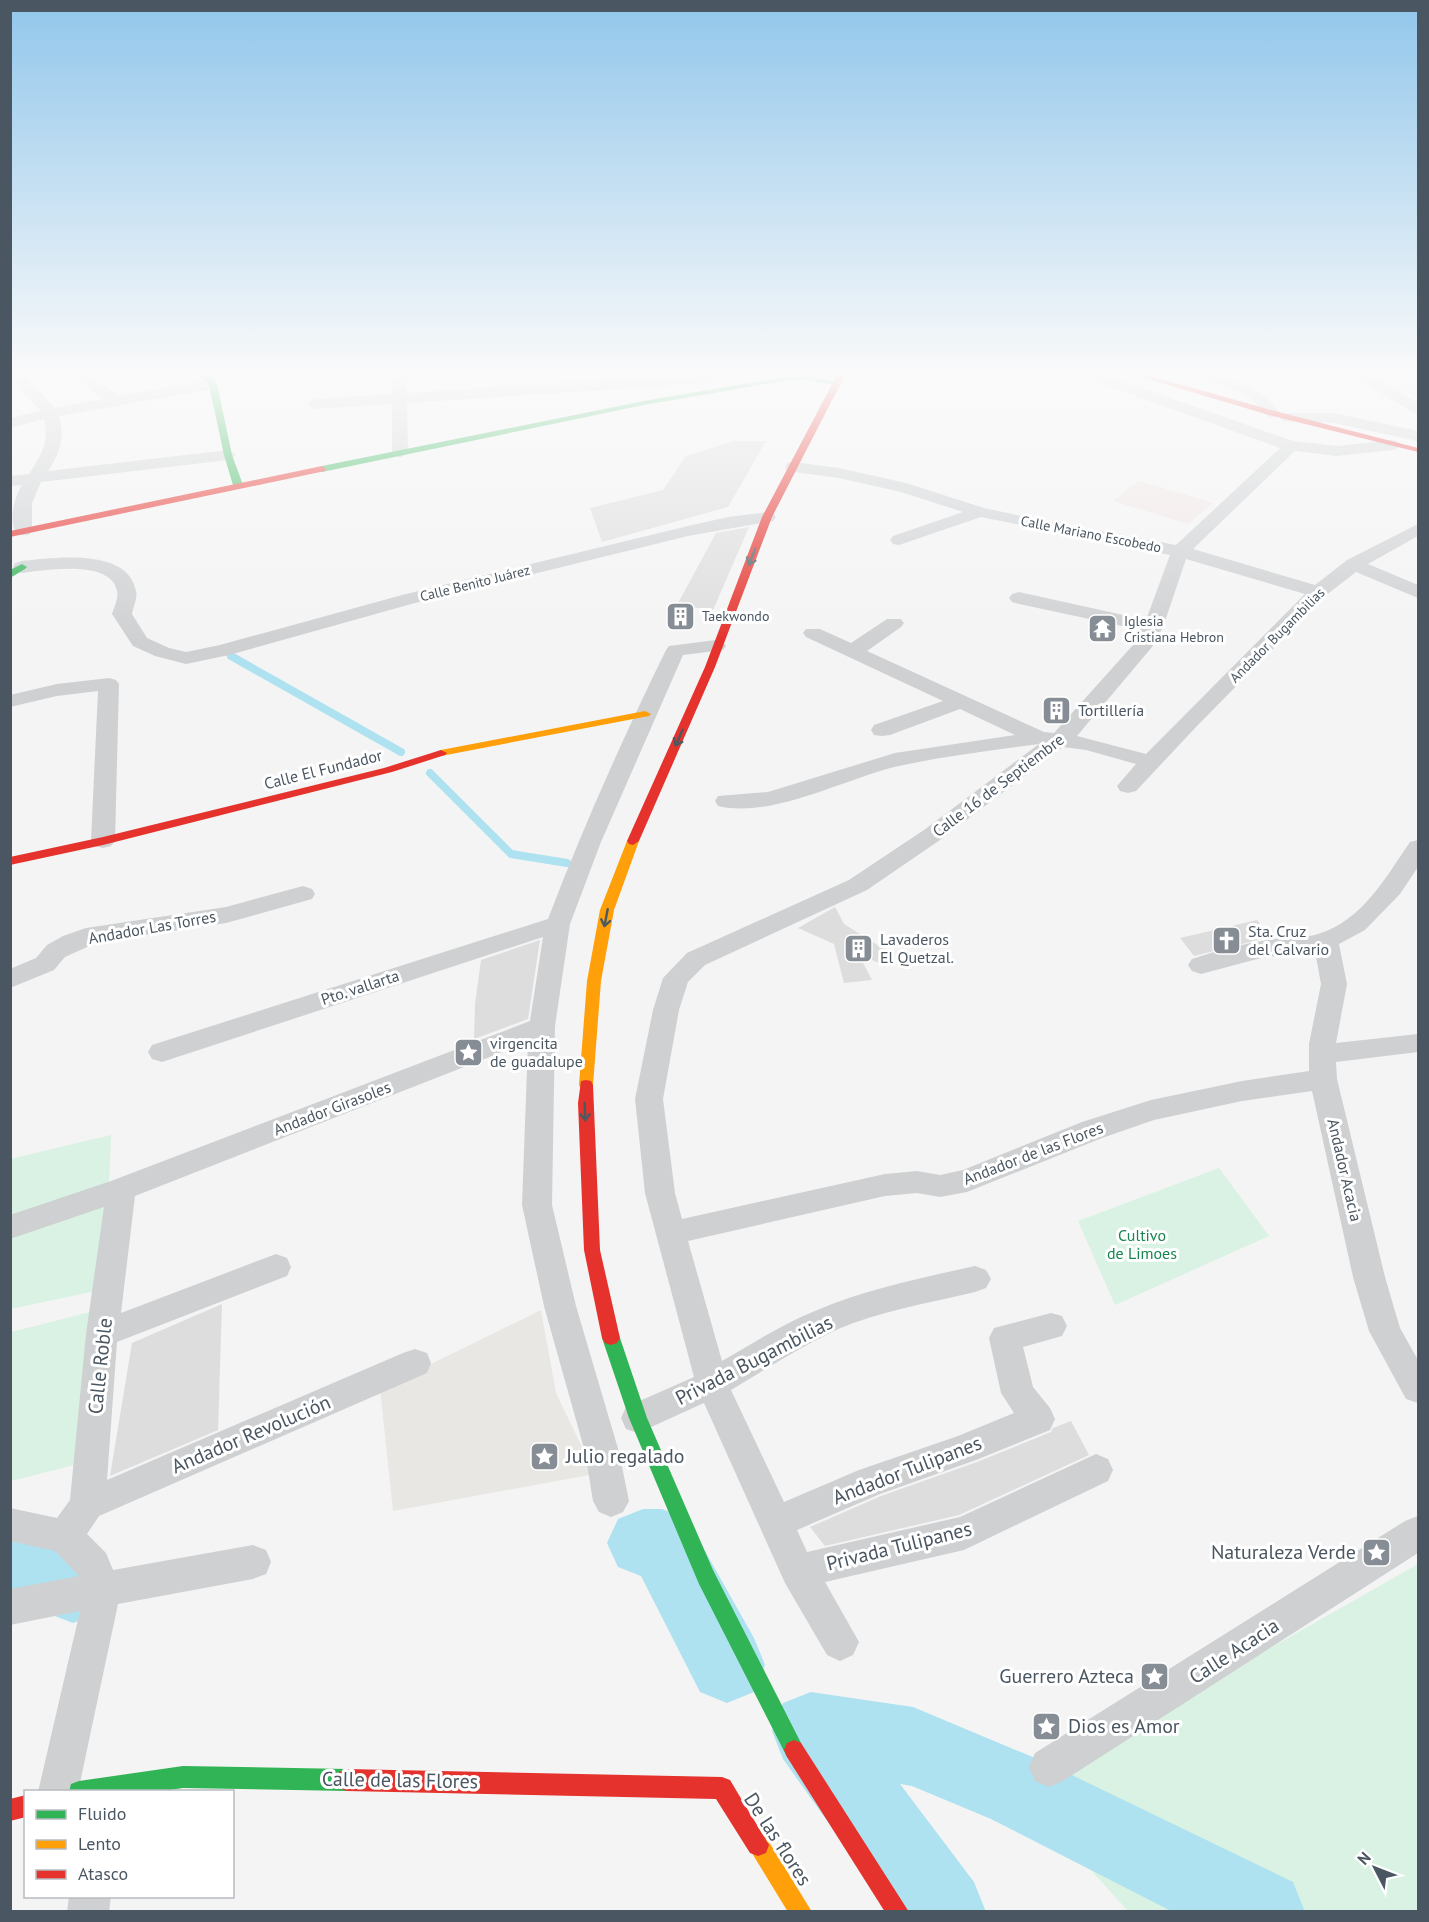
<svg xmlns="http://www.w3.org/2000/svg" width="1429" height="1922" viewBox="0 0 1429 1922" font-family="'PT Sans',sans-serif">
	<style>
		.commercial { fill: #e8e7e3 }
		.education { fill: #e6e5e6 }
		.medical { fill: #f1e7e6 }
		.green { fill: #d9f2e3 }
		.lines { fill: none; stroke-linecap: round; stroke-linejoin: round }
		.stream { stroke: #aee2f0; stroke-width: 8 }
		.river { fill: #aee2f0; fill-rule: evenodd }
		.building { fill: #ddddde }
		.street { fill: #ced0d2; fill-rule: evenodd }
		.fast { fill: #30b455; fill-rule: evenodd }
		.slow { fill: #ff9f0a; fill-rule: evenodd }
		.jam { fill: #e5322d; fill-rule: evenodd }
		.oneway { stroke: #495b60 }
		.labels { text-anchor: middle; stroke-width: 6; stroke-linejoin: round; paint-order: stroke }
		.far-street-label { font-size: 14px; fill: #4a5661; stroke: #fff }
		.far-poi-label { font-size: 14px; fill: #4a5661; stroke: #fff; text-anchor: start }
		.poi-label { font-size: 16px; fill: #4a5661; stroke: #fff; text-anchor: start }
		.street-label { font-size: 16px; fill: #4a5661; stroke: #fff }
		.park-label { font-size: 16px; fill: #17864f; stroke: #fff }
		.near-street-label { font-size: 20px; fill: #4a5661; stroke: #fff }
		.near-poi-label { font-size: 20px; fill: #4a5661; stroke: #fff; text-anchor: start }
	</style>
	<rect width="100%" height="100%" fill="#f4f4f4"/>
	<!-- commercial -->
	<path class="commercial" d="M541,1310L556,1393L595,1474L393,1511L380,1389Z"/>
	<!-- education -->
	<path class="education" d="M1366,373H1418V398L1398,389Z"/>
	<!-- medical -->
	<path class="medical" d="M1139,481L1213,503L1188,524L1113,501Z"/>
	<!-- green -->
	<g class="green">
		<path d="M111,1135L105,1289L11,1309L10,1159Z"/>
		<path d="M1219,1168L1269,1236L1115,1305L1078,1221Z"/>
		<path d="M98,1310L74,1465L11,1481V1332Z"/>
		<path d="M1418,1564V1911H1128L1019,1791Z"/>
	</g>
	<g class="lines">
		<!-- stream -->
		<g class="stream">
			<path d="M231,656L401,752"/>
			<path d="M430,773L511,854L567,863"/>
		</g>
		<!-- river -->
		<g class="river">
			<path d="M643,1509H662L687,1519L754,1638L765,1665L754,1692L727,1703L700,1692L641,1576L618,1567L607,1543L618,1519Z"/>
			<path d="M10,1517L35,1527L99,1563L110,1588L99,1613L73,1623L47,1613L10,1591Z"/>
			<path d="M811,1692L913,1707L1047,1763L1293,1882L1305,1912H1173L991,1819L912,1786L900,1784L974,1882L986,1912H892L783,1759L772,1731L783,1703Z"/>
		</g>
	</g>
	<!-- building -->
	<g class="building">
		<path d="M734,441H766L728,507L602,542L590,508L663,490L686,456Z"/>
		<path d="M749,527L713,610L677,605L716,533Z"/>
		<path d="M835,907L844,924L892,954L886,966L867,958L861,959L872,980L844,983L834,944L798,928Z"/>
		<path d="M1257,920L1270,937L1194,956L1180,938Z"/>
		<path d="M540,940L528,1019L474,1039L475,1004L481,960Z"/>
		<path d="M222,1304L218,1430L110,1476L132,1343Z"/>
		<path d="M1071,1421L1089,1455L959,1515L825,1546L810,1527L881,1496L977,1462L1051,1432L1053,1428Z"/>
	</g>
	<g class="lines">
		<!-- street -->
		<g class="street">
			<path d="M10,373H22L55,408L103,399L69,373H86L119,396L213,379L221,384L213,389L59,416C65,438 60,453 48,471L228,450L236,455L228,460L41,482L32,503V531L29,535H17C8,521 14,498 22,485L10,486V476L29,474C41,456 50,441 44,419L10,428V418L41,411L10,378Z"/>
			<path d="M392,373H406L407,393L711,373L719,378L711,383L407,403L408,453L400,458L392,453V404L315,409L307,404L315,399L392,394Z"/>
			<path d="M1078,373H1099L1293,441L1337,446L1392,440L1398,442L1400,445L1398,448L1392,450L1337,456L1295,451L1193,549L1315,585L1347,560L1418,524V536L1368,564L1418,585V598L1356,572L1325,596L1196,727L1136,791L1128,793L1120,791L1117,786L1136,764L1086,750L1063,747L940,840L867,890L705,965L688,982L679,1010L663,1099L675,1193L682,1219L885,1174L917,1171L940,1175L963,1170L1082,1122L1151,1100L1242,1081L1309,1071V1044L1321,984L1315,951L1261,958L1201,974L1192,971L1188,965L1192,959C1221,949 1251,942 1281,938C1293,936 1306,938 1318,934C1362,921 1386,877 1410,842L1418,840V867L1400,894L1365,930L1339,944L1347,984L1336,1043L1418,1034V1052L1336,1062L1337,1079L1385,1277L1400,1328L1418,1360V1403L1406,1399L1369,1331L1353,1277L1312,1091L1242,1101L1154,1120L1102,1138L967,1192L940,1197L917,1193L885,1196L688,1241L722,1361C753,1343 783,1324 815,1311C866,1289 921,1278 975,1266L986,1270L991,1279L986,1288L975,1292C929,1303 880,1311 836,1330C800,1347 766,1369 731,1390L784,1502L859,1470L958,1436L1014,1413L1001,1393L989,1338L994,1328L1051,1313L1062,1316L1067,1326L1062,1336L1023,1347L1033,1387L1050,1408L1055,1419L1050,1430L976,1460L880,1494L797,1530L807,1552L960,1517L1096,1454L1108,1459L1113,1470L1108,1481L964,1550L825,1582L859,1642L853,1655L840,1661L827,1655L785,1583L704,1403L638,1433L626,1429L621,1418L626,1407L694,1377L645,1193L635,1099L653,1010L663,978L687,953L849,880L924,830L1039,744C993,750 945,756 899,766C845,778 773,819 718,806L715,801L718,796L768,792L895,753L1015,735L960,709L890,735L882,736L874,735L871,730L874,725L943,701L806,637L803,633L806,629H820L851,643L887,619H901L904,623L901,627L867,651L1044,732L1054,733L1133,645L1141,630L1019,604L1012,602L1009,598L1012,594L1019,592L1146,620L1170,555L981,517L899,545L893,544L890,540L893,536L963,512L901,492L839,478L787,471L785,467L787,463L793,462L839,468L906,483L984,508L1035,519L1176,545L1280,448L1080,376ZM1186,559L1305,594L1146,754L1077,736L1152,647L1163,627Z"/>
			<path d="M1184,373C1220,372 1258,383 1280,413L1272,418C1262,415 1259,405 1251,399C1233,386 1207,382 1187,376Z"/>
			<path d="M1348,373H1367L1418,403V414L1412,412Z"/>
			<path d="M1288,413H1334L1418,431V441L1334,423L1282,421L1280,418L1282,415Z"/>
			<path d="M767,512L773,513L776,517L773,521L688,536L415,603L229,655L186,664L155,656L133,646L112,614C114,607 119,598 117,591C111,559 45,570 22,573L15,571L13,567L15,563L22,561C53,558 128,547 136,591C138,598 133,607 132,614L147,638L169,648L186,652L220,645L402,595L688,526L728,517Z"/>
			<path d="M716,640L723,642L726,646L723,650L683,655L601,842L570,924L555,1026L552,1205L576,1306L619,1452L629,1501L623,1512L611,1517L599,1512L593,1501L585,1452L544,1306L522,1205L528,1042L135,1196L121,1313L276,1254L287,1258L291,1267L287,1276L117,1342L107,1480L403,1353L415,1349L427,1353L431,1363L427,1373L99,1516L87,1534L106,1553L113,1570L253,1545L266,1550L271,1562L266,1574L253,1579L118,1604L78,1792H38L80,1611L10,1625V1589L79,1576L55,1551L10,1541V1508L57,1518L70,1500L86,1334L104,1207L10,1239V1215L111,1181L530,1021L543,937L162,1062L152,1059L148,1052L152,1045L548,919C583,827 623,738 666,650L669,646Z"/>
			<path d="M109,678L116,680L119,684L115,841L111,846L103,848L95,846L91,841L98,691L57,696L10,707V695L57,684Z"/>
			<path d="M303,886L312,889L315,894L312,899L226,923L98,942L65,957L54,970L10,988V969L36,958L47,945L63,936L86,928L226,907Z"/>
			<path d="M1418,1516V1553L1063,1781L1049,1787L1035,1781L1029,1767L1035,1753L1405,1521Z"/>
			<path d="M69,1896H111L109,1912H67Z"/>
		</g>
		<!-- fast -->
		<g class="fast">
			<path d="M199,373H207L217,384L232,455L243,485L241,487L233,485L224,455L209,385Z"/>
			<path d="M806,376L840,383L836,385L806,380L784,381L649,404L322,472L318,469L322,466L649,400L784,377Z"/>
			<path d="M22,564L27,567L25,569L10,578V570Z"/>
			<path d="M611,1331L617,1333L620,1338L647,1418L713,1570L801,1743L804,1750L801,1757L794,1760L787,1757L699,1584L629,1418L602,1338L605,1333Z"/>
			<path d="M183,1766L347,1769L355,1772L358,1780L355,1788L347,1791L183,1788L156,1792H69L71,1784L79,1781Z"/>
		</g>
		<!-- slow -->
		<g class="slow">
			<path d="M645,711L651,714L649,716L441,756L435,753L441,750Z"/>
			<path d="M633,837L639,841L614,910L601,981L593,1085L591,1089H581L579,1085L587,981L600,910L627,841Z"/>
			<path d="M758,1834L766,1837L812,1912H788L747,1845L750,1837Z"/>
		</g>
		<!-- jam -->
		<g class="jam">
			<path d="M838,373H846L772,517L715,667L639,841L633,845L629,844L627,841L705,667L762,517Z"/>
			<path d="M1128,373H1140L1275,411L1418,448V452L1269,415Z"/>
			<path d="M322,466L326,469L325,471L10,537V531Z"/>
			<path d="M441,750L447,753L445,755L392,772L103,845L10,865V857L103,837L384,768Z"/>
			<path d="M586,1080L591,1081L593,1085L600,1250L620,1338L617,1343L611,1345L605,1343L602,1338L584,1250L578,1103L581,1081Z"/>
			<path d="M794,1740L801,1743L909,1912H885L787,1757L784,1750L787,1743Z"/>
			<path d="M347,1769L722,1777L730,1780L769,1845L766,1853L758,1856L750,1853L716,1799L347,1791L339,1788L336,1780L339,1772Z"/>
			<path d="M26,1795V1817L10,1821V1799Z"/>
		</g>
	</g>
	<!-- one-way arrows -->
	<defs><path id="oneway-shaft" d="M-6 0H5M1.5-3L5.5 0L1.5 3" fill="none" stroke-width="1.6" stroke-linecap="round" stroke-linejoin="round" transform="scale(1.5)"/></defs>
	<g class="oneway">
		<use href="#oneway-shaft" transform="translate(752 557) rotate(111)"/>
		<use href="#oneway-shaft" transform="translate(679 738) rotate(114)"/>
		<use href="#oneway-shaft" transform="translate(606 918) rotate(101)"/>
		<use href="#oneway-shaft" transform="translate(585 1112) rotate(88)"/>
	</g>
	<!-- sky -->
	<linearGradient id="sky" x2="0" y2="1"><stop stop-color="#91c6eb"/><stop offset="0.58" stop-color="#fafafa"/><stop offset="1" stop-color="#fafafa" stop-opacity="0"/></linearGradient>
	<rect width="1429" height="642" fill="url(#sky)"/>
	<!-- icons -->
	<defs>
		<symbol id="building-square" viewBox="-11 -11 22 22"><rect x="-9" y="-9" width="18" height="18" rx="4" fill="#868d94" stroke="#fff"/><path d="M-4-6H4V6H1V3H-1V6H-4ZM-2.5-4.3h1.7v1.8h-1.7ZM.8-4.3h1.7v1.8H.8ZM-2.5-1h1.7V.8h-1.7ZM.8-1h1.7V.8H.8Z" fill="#fff"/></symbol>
		<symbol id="temple-square" viewBox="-11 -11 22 22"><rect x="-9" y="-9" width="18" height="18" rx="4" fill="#868d94" stroke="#fff"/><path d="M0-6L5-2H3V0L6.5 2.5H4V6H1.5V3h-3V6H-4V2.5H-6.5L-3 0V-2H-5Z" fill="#fff"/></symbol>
		<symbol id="church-square" viewBox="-11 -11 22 22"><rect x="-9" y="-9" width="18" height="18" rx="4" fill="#868d94" stroke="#fff"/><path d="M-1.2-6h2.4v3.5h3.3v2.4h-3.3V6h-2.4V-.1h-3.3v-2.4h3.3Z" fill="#fff"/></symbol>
		<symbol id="sight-square" viewBox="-11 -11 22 22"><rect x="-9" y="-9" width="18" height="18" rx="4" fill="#868d94" stroke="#fff"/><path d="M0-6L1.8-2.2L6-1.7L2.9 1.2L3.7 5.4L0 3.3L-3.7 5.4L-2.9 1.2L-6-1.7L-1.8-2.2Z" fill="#fff"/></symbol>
	</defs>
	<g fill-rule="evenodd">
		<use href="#building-square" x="664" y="600" width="33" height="33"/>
		<use href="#temple-square" x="1086" y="612" width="33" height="33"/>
		<use href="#building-square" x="1040" y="694" width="33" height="33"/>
		<use href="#church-square" x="1210" y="924" width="33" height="33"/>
		<use href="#building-square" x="842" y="932" width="33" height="33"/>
		<use href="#sight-square" x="452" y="1036" width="33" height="33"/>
		<use href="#sight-square" x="528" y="1440" width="33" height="33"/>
		<use href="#sight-square" x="1360" y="1536" width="33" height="33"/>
		<use href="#sight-square" x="1138" y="1660" width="33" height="33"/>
		<use href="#sight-square" x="1030" y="1710" width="33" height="33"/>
	</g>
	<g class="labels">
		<!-- far-street labels -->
		<g class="far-street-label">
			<text transform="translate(1091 534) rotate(11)" y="5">Calle Mariano Escobedo</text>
			<text transform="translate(475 583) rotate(-14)" y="5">Calle Benito Juárez</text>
			<text transform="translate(1277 635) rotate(-45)" y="5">Andador Bugambilias</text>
		</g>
		<!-- far-poi labels -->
		<g class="far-poi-label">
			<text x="702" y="621">Taekwondo</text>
			<text x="1124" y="626">Iglesia<tspan x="1124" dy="16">Cristiana Hebron</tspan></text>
		</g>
		<!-- poi labels -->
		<g class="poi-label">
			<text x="1078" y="716">Tortillería</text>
			<text x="1248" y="937">Sta. Cruz<tspan x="1248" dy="18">del Calvario</tspan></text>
			<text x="880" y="945">Lavaderos<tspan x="880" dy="18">El Quetzal.</tspan></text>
			<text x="490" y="1049">virgencita<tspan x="490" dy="18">de guadalupe</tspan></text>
		</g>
		<!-- street labels -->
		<g class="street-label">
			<text transform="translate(323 769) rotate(-14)" y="6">Calle El Fundador</text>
			<text transform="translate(998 785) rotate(-37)" y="6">Calle 16 de Septiembre</text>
			<text transform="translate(152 927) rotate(-10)" y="6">Andador Las Torres</text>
			<text transform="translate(360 987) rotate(-18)" y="6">Pto. vallarta</text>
			<text transform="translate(332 1108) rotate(-21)" y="6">Andador Girasoles</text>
			<text transform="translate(1033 1153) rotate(-21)" y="6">Andador de las Flores</text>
			<text transform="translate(1345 1170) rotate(77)" y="6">Andador Acacia</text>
		</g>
		<!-- park labels -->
		<g class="park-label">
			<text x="1142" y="1241">Cultivo<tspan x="1142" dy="18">de Limoes</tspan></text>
		</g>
		<!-- near-street labels -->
		<g class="near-street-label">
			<text transform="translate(754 1360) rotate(-27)" y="7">Privada Bugambilias</text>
			<text transform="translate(100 1366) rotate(-84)" y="7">Calle Roble</text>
			<text transform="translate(251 1434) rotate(-23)" y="7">Andador Revolución</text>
			<text transform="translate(907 1470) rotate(-21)" y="7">Andador Tulipanes</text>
			<text transform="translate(899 1546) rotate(-14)" y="7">Privada Tulipanes</text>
			<text transform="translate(1234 1651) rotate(-33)" y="7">Calle Acacia</text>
			<text transform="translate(400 1780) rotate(1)" y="7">Calle de las Flores</text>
			<text transform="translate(778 1839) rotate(57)" y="7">De las flores</text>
		</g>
		<!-- near-poi labels -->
		<g class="near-poi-label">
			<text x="566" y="1463">Julio regalado</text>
			<text x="1356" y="1559" text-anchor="end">Naturaleza Verde</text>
			<text x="1134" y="1683" text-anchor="end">Guerrero Azteca</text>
			<text x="1068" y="1733">Dios es Amor</text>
		</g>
	</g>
	<!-- border -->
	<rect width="1429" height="1922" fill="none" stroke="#4a5661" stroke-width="24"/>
	<!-- legend -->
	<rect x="24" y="1790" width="210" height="108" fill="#ffffff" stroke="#b7bbc0" stroke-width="1.5"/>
	<rect x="36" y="1810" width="30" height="9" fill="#30b455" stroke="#b7bbc0" stroke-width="1.5"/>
	<text x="78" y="1820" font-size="18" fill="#4a5661">Fluido</text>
	<rect x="36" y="1840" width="30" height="9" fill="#ff9f0a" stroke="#b7bbc0" stroke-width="1.5"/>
	<text x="78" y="1850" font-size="18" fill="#4a5661">Lento</text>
	<rect x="36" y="1870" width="30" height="9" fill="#e5322d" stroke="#b7bbc0" stroke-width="1.5"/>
	<text x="78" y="1880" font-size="18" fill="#4a5661">Atasco</text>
	<!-- north arrow -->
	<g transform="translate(1375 1868) rotate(312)" stroke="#ffffff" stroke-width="4.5" paint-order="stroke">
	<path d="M0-4.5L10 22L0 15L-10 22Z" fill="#4a5661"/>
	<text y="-9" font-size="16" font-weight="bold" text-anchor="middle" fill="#4a5661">N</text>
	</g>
</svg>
